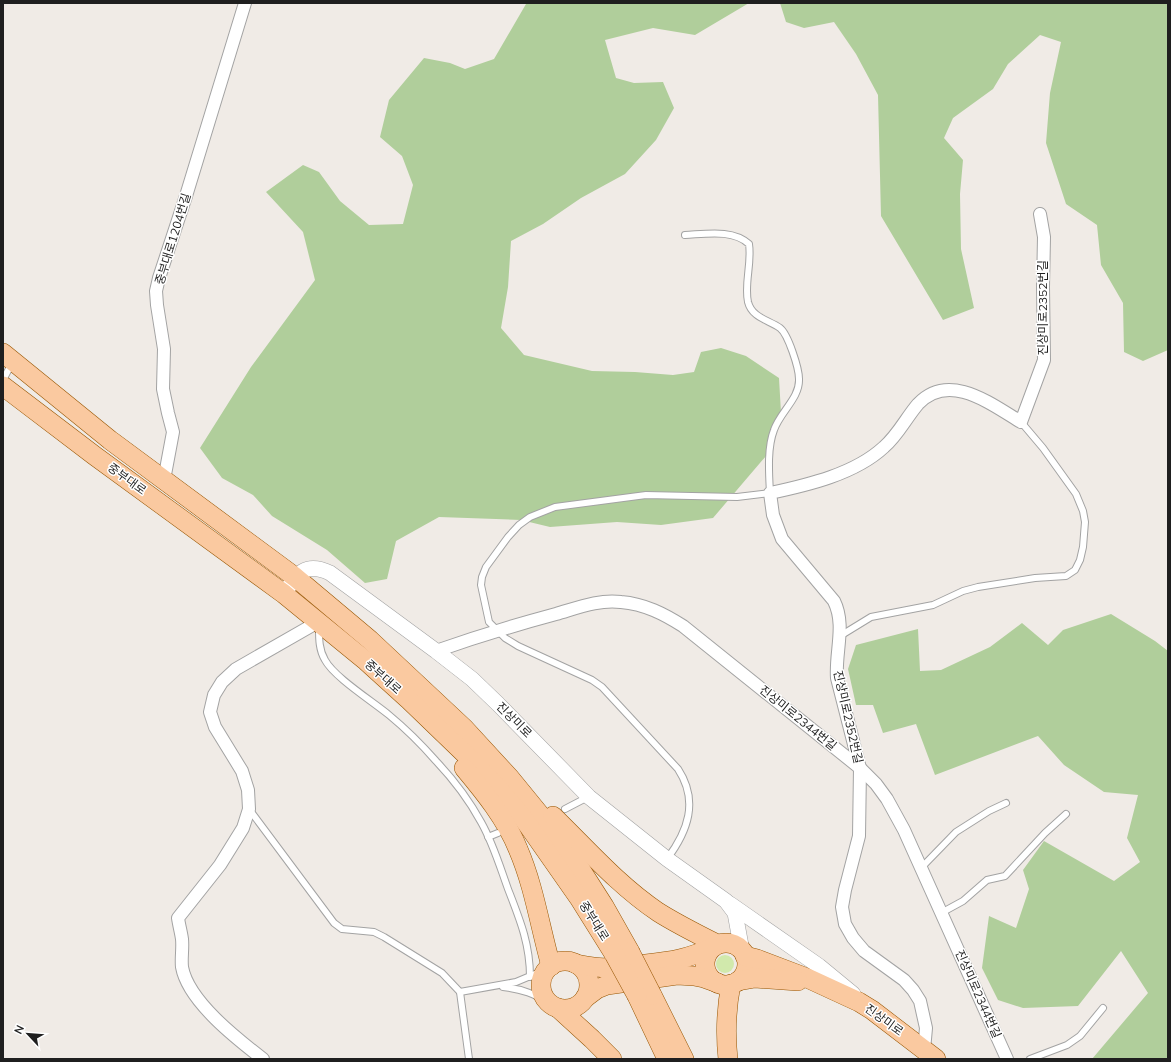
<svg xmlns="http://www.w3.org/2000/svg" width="1171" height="1062" viewBox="0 0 1171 1062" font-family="Mulish,'Noto Sans KR',sans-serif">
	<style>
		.grass { fill: #d1e9ac }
		.forest { fill: #b0ce9b }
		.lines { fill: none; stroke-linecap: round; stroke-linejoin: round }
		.service-casing { stroke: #a3a3a3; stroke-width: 8 }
		.minor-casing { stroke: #a3a3a3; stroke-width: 14 }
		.tertiary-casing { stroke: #a3a3a3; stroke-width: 16 }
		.primary-casing { stroke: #985602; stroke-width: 20 }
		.service { stroke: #fff; stroke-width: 6 }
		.minor { stroke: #fff; stroke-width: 12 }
		.tertiary { stroke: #fff; stroke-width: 15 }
		.primary { stroke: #fac9a0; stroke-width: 19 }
		.primary-bridge-casing { stroke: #985602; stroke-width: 20; stroke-linecap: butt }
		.primary-bridge { stroke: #fac9a0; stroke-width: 19 }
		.labels { text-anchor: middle; stroke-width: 3; stroke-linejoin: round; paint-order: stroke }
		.street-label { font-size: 12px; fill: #1f1f1f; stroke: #fff }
	</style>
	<rect width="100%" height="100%" fill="#f0ebe6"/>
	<!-- grass -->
	<circle class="grass" cx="725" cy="964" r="9"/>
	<!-- forest -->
	<g class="forest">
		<path d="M525,3H749L695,35L653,28L605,40L616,78L634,83L663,82L674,108L656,140L625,174L581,198L543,224L511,241L508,287L501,328L524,355L592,371L635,372L673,375L694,372L701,352L721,348L746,356L779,378L781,413L772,449L713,518L661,525L617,522L550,527L521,520L439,517L396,541L387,579L365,583L327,550L272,516L253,495L222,478L200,448L251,367L315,280L303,232L266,192L303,165L319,172L340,201L369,225L403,224L413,185L402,156L380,137L389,100L424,58L450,63L465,69L494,59L526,4Z"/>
		<path d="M780,3H1168V350L1143,361L1124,352L1123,303L1101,265L1097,225L1066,204L1046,143L1050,93L1061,42L1040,35L1008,64L993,89L953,118L944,138L963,160L960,194L961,249L974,308L943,320L881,216L878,95L856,54L834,22L804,28L786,22Z"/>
		<path d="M1111,614L1155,641L1168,651V1059H1092L1148,993L1121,951L1078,1006L1023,1008L998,1000L982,968L989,916L1016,928L1029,889L1023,870L1044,841L1114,881L1140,862L1127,838L1138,795L1104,792L1064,765L1038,736L935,775L916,724L883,733L873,705H856L848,669L856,645L918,629L920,671L941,670L990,647L1022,623L1048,645L1063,630Z"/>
	</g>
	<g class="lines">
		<defs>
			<g id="service">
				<path d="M3,380L12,363"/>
				<path d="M319,628C319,639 319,650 325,660C334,677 372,701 389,715C406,729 422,745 436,761C453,779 469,800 481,822C493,843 500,867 508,889C520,920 530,944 530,977"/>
				<path d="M840,636L871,617L933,605L963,591L978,587L1035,578L1066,576L1075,570L1080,560L1083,547L1085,522L1083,511L1076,494L1043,448L1021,422"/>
				<path d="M249,809L334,923L342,929L374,932L384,937L442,973L460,992L469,1059"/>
				<path d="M565,809L588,797"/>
				<path d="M488,837L498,833"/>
				<path d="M667,859C688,831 699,801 678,769L602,687L592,680L518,646L505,638L489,622L481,585L482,577L486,567L508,537L519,525L530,517L555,507L646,495L737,497L770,493C769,474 767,448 774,430C780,412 800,398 799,379C799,368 788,334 780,328C769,320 752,318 748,302C744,284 752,263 749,244C733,229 706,234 685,235"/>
				<path d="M921,868L956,832L989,811L1006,803"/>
				<path d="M941,913L963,901L987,880L1005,876L1045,833L1066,814"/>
				<path d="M503,987C522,989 535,994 551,1004"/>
				<path d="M460,992L516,982L547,969"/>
				<path d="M1030,1059L1067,1045L1080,1036L1103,1008"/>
			</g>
			<g id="minor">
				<path d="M164,480L173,432L168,413L163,389L164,349L157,305L156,291L159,278L186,196L245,3"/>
				<path d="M436,651C476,637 515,625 556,614C577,608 599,599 621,602C645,604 664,614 683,626L860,768L876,784L887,799L904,830L1007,1059"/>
				<path d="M924,1050L926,1028L920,1001L913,990L904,980L864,951L853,938L845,924L842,907L845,890L859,836L860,768L837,678C835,652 846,625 834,601L782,539L773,515L770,493C808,485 855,474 884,447C898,435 906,418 918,404C949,371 991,404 1021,422L1044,360L1043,287L1044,237L1040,214"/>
				<path d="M263,1059C237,1039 188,1001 182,967C181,958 183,948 182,939C181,932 179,925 178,918L220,865L243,828L249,809L248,790L242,771L215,727L210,712L214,695L222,682L236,669L318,622"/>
			</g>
			<g id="tertiary">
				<path d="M284,594C297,574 305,561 330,573L436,651L472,679L498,704L589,797L667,859L726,901L735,913L742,951"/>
				<path d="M730,904L819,966L853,994"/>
			</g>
			<g id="primary">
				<path d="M3,353L110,440L295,577L370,640L464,728L510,778L550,827L581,870L604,906L630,952"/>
				<path d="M3,386L95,456L284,594L366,661L409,700L466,755L497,787L523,818L579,898L614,954"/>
				<path d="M464,768C484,792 506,819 518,849C534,886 540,927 551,966"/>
				<path d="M553,816C587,849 618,885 658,912C677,924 697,934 717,944"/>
				<circle cx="726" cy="964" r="21"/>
				<path d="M745,956L757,959L807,978L859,1002L872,1010L936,1059"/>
				<circle cx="565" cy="985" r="24"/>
				<path d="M576,964C587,966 598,968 609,968C621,967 634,965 646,964C672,961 687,959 711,948"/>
				<path d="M738,981L755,978L798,981"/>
				<path d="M652,995L684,1059"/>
				<path d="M637,996L667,1059"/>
				<path d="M585,998L597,989L607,985L677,975L694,976L704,978L718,983"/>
				<path d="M558,1008L592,1039L612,1059"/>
				<path d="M728,1059C725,1032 726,1010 731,984"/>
			</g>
		</defs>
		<!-- service casing -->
		<use href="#service" class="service-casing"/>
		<!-- minor casing -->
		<use href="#minor" class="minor-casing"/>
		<!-- tertiary casing -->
		<use href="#tertiary" class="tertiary-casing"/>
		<!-- primary casing -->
		<use href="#primary" class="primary-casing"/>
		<!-- service -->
		<use href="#service" class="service"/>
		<!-- minor -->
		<use href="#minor" class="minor"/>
		<!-- tertiary -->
		<use href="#tertiary" class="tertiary"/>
		<!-- primary -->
		<use href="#primary" class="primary"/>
		<defs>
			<g id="primary-bridge">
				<path d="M630,952L652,995"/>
				<path d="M614,954L637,996"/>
			</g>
		</defs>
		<!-- primary-bridge casing -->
		<use href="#primary-bridge" class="primary-bridge-casing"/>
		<!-- primary-bridge -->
		<use href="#primary-bridge" class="primary-bridge"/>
	</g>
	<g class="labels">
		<!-- street labels -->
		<g class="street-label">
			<text transform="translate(173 239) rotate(-73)" y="4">중부대로1204번길</text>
			<text transform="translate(1043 308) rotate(-90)" y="4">진상미로2352번길</text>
			<text transform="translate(127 479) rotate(36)" y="4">중부대로</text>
			<text transform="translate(383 677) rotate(42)" y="4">중부대로</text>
			<text transform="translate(848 717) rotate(77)" y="4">진상미로2352번길</text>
			<text transform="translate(798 718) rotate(39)" y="4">진상미로2344번길</text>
			<text transform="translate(514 720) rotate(45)" y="4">진상미로</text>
			<text transform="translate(594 921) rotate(58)" y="4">중부대로</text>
			<text transform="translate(978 994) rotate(66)" y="4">진상미로2344번길</text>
			<text transform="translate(884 1020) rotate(36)" y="4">진상미로</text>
		</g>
	</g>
	<!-- border -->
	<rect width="1171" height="1062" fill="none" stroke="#1f1f1f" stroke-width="8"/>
	<!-- north arrow -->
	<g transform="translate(28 1034) rotate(296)" stroke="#ffffff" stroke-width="3" paint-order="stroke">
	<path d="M0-3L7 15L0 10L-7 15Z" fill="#1f1f1f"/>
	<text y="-6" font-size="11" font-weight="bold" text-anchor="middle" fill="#1f1f1f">N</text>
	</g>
</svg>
